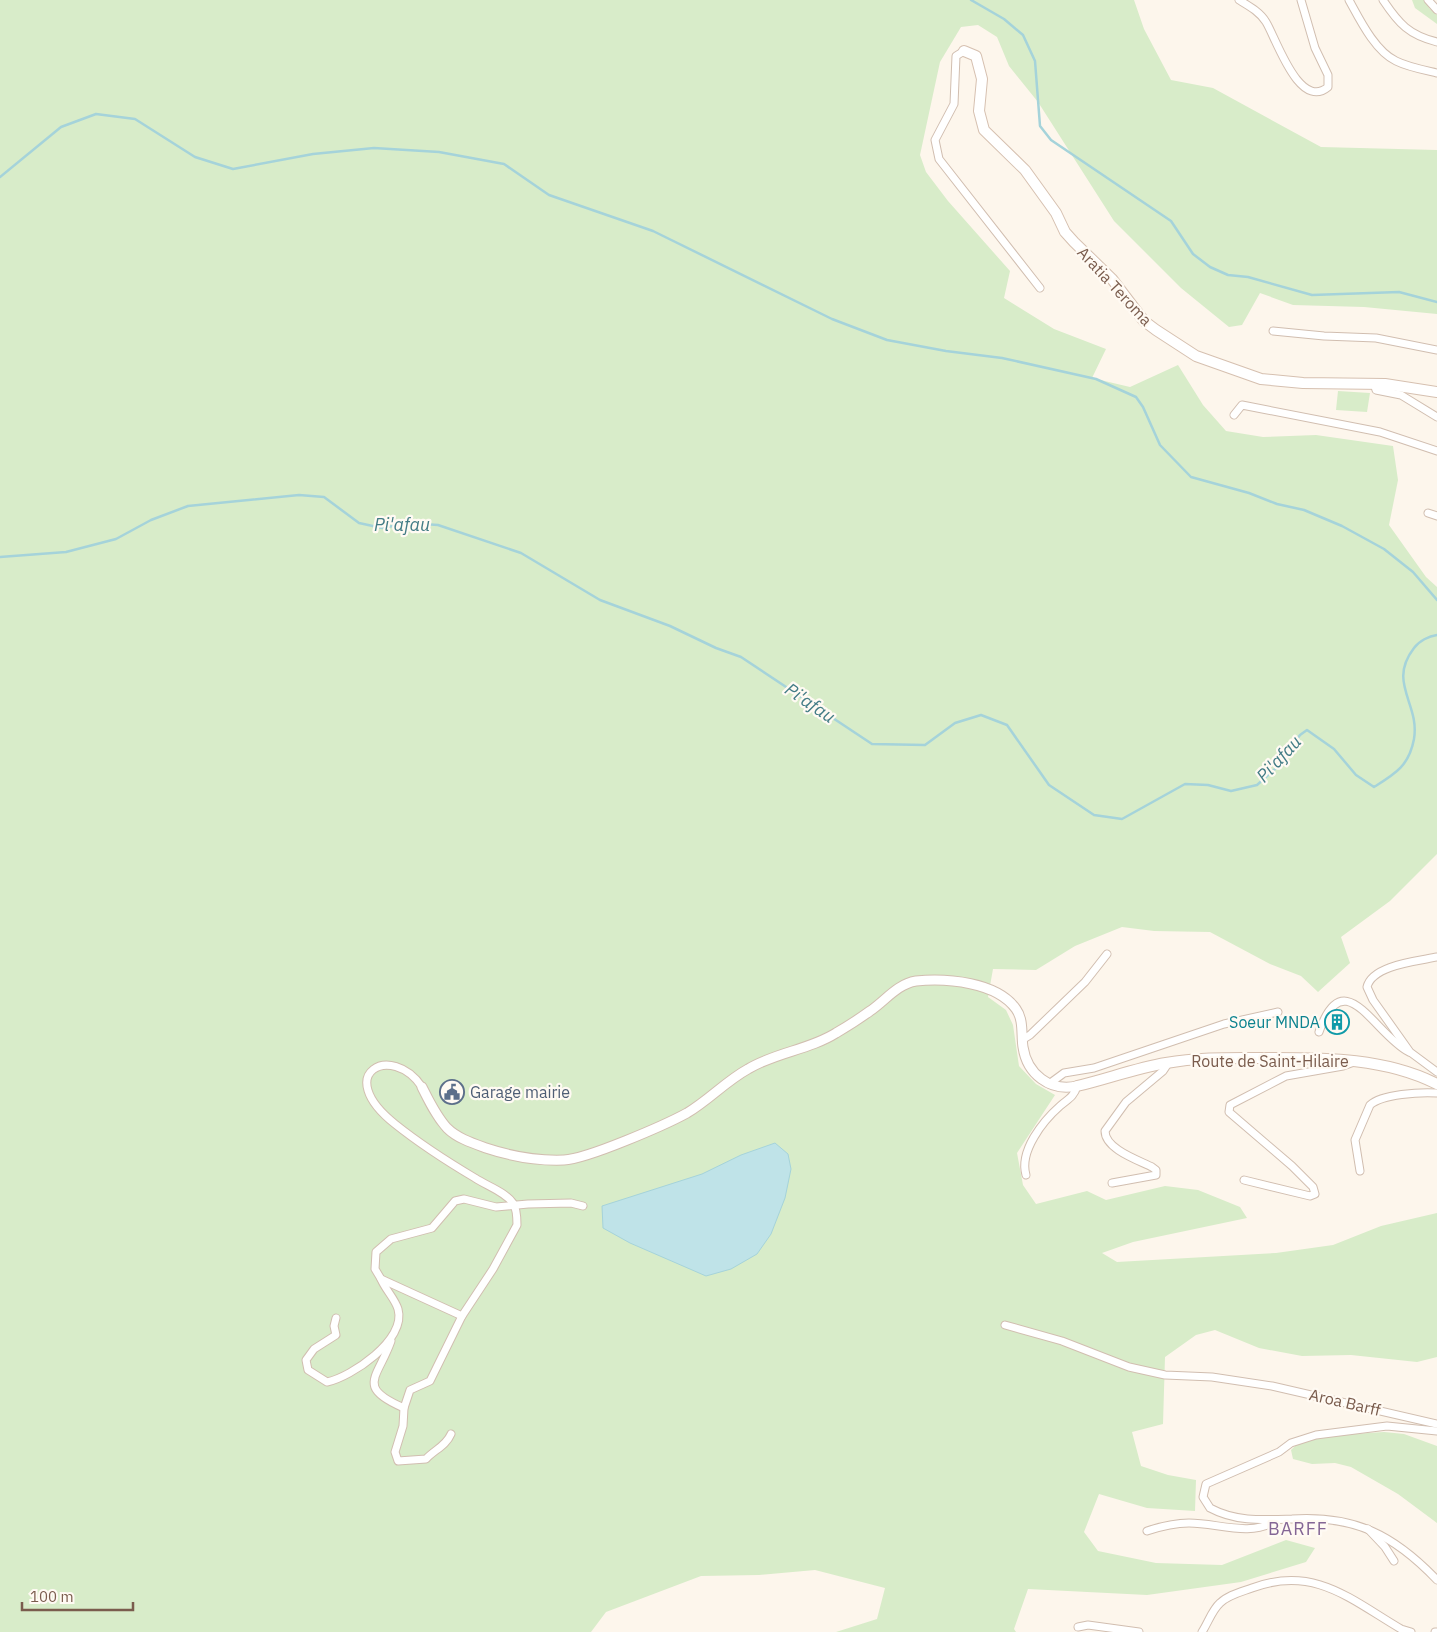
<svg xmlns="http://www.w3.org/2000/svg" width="1437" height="1632" viewBox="0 0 1437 1632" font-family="'IBM Plex Sans',sans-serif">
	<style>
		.green { fill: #d8ecc9 }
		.water { fill: #bfe3e8; stroke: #a5d3da }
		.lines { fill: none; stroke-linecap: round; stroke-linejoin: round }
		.stream { stroke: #a5d3da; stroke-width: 2.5 }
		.minor-casing { stroke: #d1beb0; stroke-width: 9 }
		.tertiary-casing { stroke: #d1beb0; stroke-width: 11 }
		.secondary-casing { stroke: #d6c0b0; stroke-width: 12 }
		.minor { stroke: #fff; stroke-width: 7 }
		.tertiary { stroke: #fff; stroke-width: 9 }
		.secondary { stroke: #fff; stroke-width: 10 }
		.labels { text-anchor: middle; stroke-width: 4.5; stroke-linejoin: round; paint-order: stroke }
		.street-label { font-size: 16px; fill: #7a5c4d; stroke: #fffaf3 }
		.culture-label { font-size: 16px; fill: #0d838f; stroke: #fffaf3; text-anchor: end }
		.service-label { font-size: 16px; fill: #4e5e75; stroke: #fffaf3; text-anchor: start }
		.water-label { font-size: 18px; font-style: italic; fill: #437c86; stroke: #fffaf3 }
		.neighbourhood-label { font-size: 18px; letter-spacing: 1px; fill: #846695; stroke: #fffaf3 }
	</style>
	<rect width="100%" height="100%" fill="#fdf6ec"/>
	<!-- green -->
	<g class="green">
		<path d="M0,0H1134L1144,29L1171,80L1213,88L1321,147L1437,150V314L1364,307L1293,305L1260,293L1242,325L1229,327L1181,288L1114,221L1038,102L1009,66L997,37L978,25L961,27L940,62L920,155L926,172L948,201L1010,271L1004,298L1054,329L1106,349L1092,378L1130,387L1178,365L1203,405L1226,431L1263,437L1316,435L1393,446L1398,480L1389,525L1426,577L1437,587V854L1390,901L1341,937L1350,963L1318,992L1301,976L1270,964L1210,932L1154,931L1122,927L1075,946L1036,970L993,969L988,997L1006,1010L1013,1025L1019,1066L1036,1084L1055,1095L1017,1153L1023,1185L1036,1204L1087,1191L1106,1200L1165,1186L1198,1190L1240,1207L1247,1218L1133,1242L1102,1253L1117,1262L1276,1253L1333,1245L1381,1226L1437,1213V1357L1417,1362L1351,1355L1302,1356L1259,1348L1215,1330L1196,1335L1165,1357L1163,1424L1132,1432L1141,1466L1168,1475L1196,1480L1195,1511L1147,1508L1099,1494L1084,1532L1098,1551L1156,1563L1222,1565L1286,1540L1315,1548L1306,1562L1241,1582L1147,1595L1028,1589L1014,1629L1016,1632H836L877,1619L885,1588L815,1570L759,1575L701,1576L606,1612L591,1632H0Z"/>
		<path d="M1412,0H1427L1429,8L1437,15V24L1415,8Z"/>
		<path d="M1338,391L1370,393L1367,412L1336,410Z"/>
		<path d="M1384,1432L1404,1434L1437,1446V1523L1398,1494L1351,1467L1335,1463L1312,1464L1293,1459L1291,1450L1300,1441L1322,1436Z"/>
	</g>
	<!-- water -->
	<path class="water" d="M775,1143L788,1154L791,1169L785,1198L771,1234L757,1254L731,1269L706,1276L630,1243L603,1228L602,1206L702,1174L741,1155Z"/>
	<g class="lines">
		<!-- stream -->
		<g class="stream">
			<path d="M971,0L1004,19L1023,35L1035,61L1040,126L1051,140L1171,221L1193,254L1210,267L1228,275L1248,277L1312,295L1399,292L1437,302"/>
			<path d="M0,177L61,127L96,114L135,119L195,157L233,169L313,154L374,148L439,152L504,164L549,195L653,231L832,319L887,340L946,351L1002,358L1096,379L1136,397L1143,407L1160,445L1191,477L1249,493L1277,504L1304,510L1342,526L1384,549L1413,572L1437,600"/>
			<path d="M0,557L66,552L116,539L151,520L188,506L299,495L324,497L359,523L382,528L409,523L438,525L521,553L600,600L670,626L716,648L741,657L872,744L925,745L955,723L981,715L1007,725L1049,785L1094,815L1122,819L1185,784L1208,785L1231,791L1257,785L1275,769L1300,735L1307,730L1334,749L1356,775L1374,787C1395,774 1409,766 1414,739C1420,703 1387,683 1414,648C1419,641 1429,636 1437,635"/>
		</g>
		<defs>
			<g id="minor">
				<path d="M1239,0C1249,6 1260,12 1266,22C1276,38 1299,111 1328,87V75L1315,48L1301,0"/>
				<path d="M1349,0C1360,20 1375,51 1396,61C1408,67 1424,70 1437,73"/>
				<path d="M1383,0C1399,24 1409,35 1437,42"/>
				<path d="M1428,0L1437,10"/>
				<path d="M964,51L956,56L954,104L935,140L939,159L1040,288"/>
				<path d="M1273,331L1324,336L1376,338L1437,350"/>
				<path d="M1374,383L1376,390L1401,395L1437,417"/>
				<path d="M1234,415L1242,405L1380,432L1437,451"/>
				<path d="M1428,513L1437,516"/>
				<path d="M1437,957C1418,961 1372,965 1367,987L1373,1000L1410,1052L1437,1072"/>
				<path d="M1319,1032C1344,960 1374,1034 1409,1052"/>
				<path d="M1022,1040L1030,1035L1085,982L1107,954"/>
				<path d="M1049,1084L1064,1073L1094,1068L1224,1024L1278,1012"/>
				<path d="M422,1087C392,1042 331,1073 395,1124C420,1144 448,1162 475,1178C487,1186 504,1191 513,1203C517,1209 517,1218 517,1225L493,1269L462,1316L430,1381L410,1390L404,1408L403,1426L395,1452L398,1461L426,1459C434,1450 446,1446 451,1434"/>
				<path d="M1360,1171L1355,1140L1370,1105C1382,1094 1420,1092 1437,1093"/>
				<path d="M1026,1175C1019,1151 1043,1121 1060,1106C1068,1099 1074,1097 1077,1086"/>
				<path d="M1244,1180L1310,1196L1315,1194L1313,1187L1292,1166L1229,1112L1230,1105L1286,1076L1343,1066L1354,1062"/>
				<path d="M1112,1183L1156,1175V1170L1152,1167C1138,1160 1105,1149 1105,1131L1126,1102L1163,1071L1169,1062"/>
				<path d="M462,1316L381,1279L375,1269L376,1252L391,1239L432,1228L455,1201L464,1199L496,1207L528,1204L571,1203L583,1206"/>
				<path d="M336,1318L334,1326L336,1335L314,1349L306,1360L308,1370L327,1382C351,1377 407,1340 398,1309C395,1299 385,1289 381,1279"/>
				<path d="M1005,1325L1062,1341L1129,1367L1165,1375L1212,1377L1272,1386L1437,1424"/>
				<path d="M391,1341C378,1378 355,1387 404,1408"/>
				<path d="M1437,1431L1387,1426L1316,1435L1291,1443L1279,1452L1206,1484L1203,1497L1210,1508C1236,1522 1263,1520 1292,1519C1355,1515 1394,1535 1437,1580"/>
				<path d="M1368,1529L1385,1547L1394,1561"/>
				<path d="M1147,1531C1159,1527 1176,1523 1189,1523C1218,1523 1249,1537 1276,1521"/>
				<path d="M1078,1627L1088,1625L1139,1632"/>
				<path d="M1202,1632C1208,1623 1212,1610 1220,1603C1228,1595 1241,1592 1252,1588C1314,1565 1350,1599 1401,1629L1411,1632"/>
				<path d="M1435,1632H1437"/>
			</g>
			<path id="tertiary" d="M422,1087C429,1101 436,1116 447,1128C457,1138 472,1143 486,1148C510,1156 538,1161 564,1160C587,1159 665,1125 687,1113C709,1100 726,1081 748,1069C776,1052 809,1050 836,1033C848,1026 859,1019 870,1011C885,1001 897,984 916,981C947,978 997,982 1016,1009C1024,1020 1021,1035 1023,1047C1027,1074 1050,1092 1077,1086"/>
			<g id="secondary">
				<path d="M964,51L976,56L982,79L979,111L984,130L1025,170L1056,213L1065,232L1074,242L1112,279L1144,321L1156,330L1196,356L1261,379L1303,383L1385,384L1437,392"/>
				<path d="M1077,1086C1107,1079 1136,1068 1166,1063C1199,1057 1232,1058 1265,1058C1323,1058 1384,1057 1437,1084"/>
			</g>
		</defs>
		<!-- minor casing -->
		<use href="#minor" class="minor-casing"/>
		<!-- tertiary casing -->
		<use href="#tertiary" class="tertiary-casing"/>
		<!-- secondary casing -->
		<use href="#secondary" class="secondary-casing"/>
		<!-- minor -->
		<use href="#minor" class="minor"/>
		<!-- tertiary -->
		<use href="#tertiary" class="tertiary"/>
		<!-- secondary -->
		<use href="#secondary" class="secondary"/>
	</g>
	<!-- icons -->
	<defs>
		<symbol id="building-ring" viewBox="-11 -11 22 22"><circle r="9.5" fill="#fffaf3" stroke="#0f9aa8" stroke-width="1.5"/><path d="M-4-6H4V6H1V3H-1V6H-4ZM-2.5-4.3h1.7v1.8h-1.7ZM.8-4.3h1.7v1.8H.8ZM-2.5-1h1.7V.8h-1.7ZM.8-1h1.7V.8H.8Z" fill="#0f9aa8"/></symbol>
		<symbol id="civic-ring" viewBox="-11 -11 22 22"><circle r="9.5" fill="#fffaf3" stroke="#5c6f8a" stroke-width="1.5"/><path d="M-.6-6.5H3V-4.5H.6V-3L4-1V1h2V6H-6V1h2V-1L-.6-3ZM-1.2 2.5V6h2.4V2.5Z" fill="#5c6f8a"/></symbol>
	</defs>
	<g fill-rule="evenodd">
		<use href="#building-ring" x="1323" y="1008" width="28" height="28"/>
		<use href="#civic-ring" x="438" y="1078" width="28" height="28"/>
	</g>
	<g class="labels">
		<!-- street labels -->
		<g class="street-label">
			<text transform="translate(1115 286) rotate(47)" y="6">Aratia Teroma</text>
			<text x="1270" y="1067">Route de Saint-Hilaire</text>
			<text transform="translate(1345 1402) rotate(13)" y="6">Aroa Barff</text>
		</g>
		<!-- culture labels -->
		<g class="culture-label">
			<text x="1320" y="1028">Soeur MNDA</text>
		</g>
		<!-- service labels -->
		<g class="service-label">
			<text x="470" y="1098">Garage mairie</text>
		</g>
		<!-- water labels -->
		<g class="water-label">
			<text x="402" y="531">Pi'afau</text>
			<text transform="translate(810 703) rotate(34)" y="6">Pi'afau</text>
			<text transform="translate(1279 759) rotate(-47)" y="6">Pi'afau</text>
		</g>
		<!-- neighbourhood labels -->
		<g class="neighbourhood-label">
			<text x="1298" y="1535">BARFF</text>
		</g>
	</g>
	<!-- scale -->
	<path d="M22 1602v8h111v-8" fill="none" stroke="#7a5c4d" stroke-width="2.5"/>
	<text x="30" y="1602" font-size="15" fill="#7a5c4d" stroke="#fffaf3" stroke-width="4" paint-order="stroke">100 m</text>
</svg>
